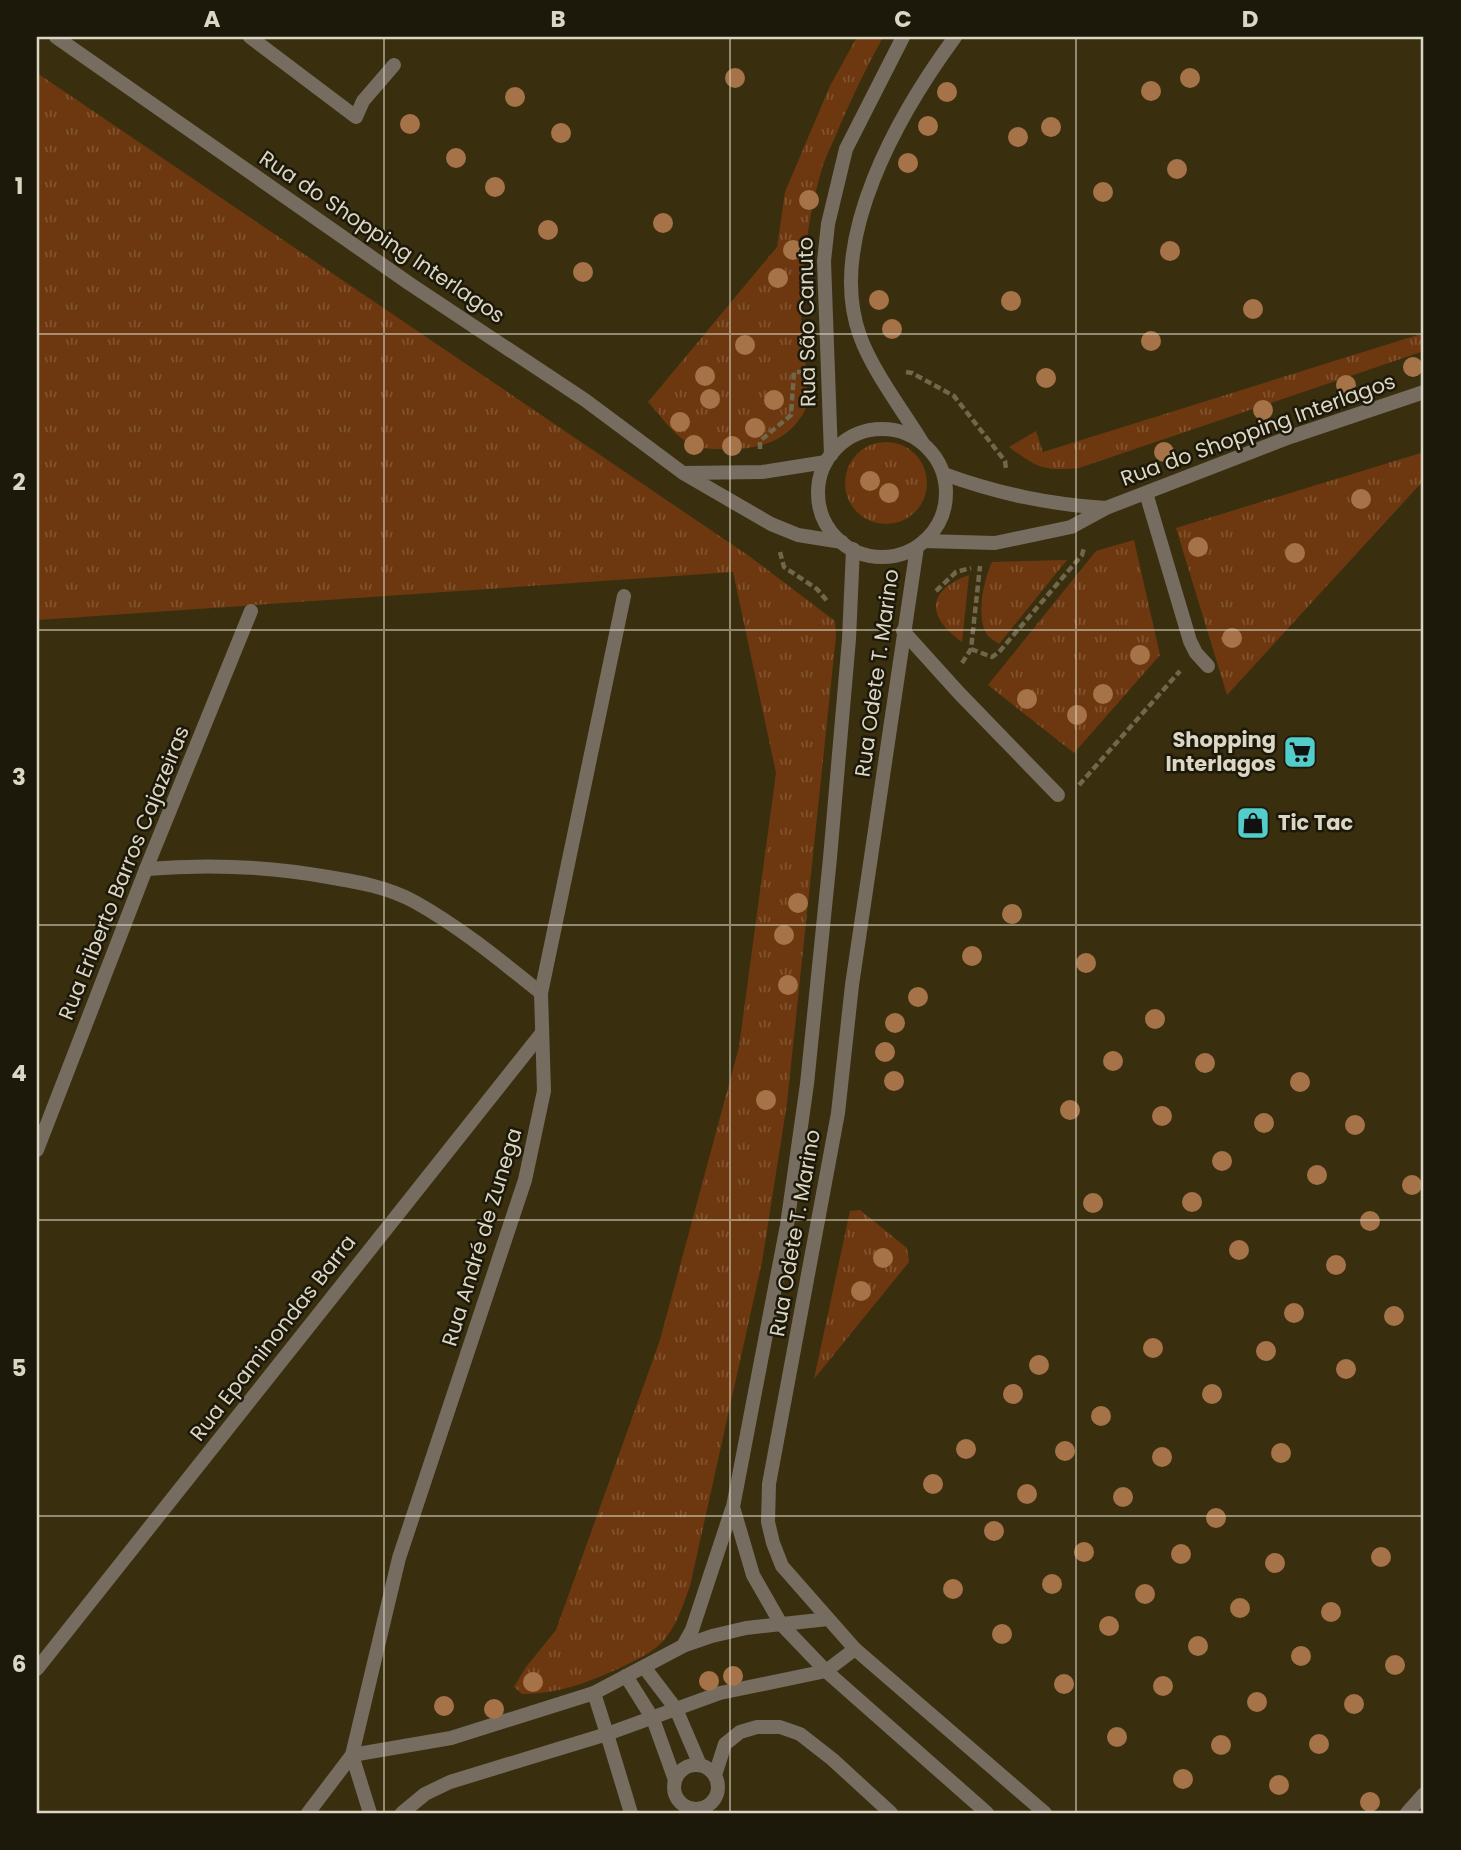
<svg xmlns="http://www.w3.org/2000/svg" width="1461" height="1850" viewBox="0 0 1461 1850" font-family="Poppins,sans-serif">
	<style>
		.grass { fill: url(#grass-tufts) }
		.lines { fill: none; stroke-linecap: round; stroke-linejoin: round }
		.path { stroke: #70674c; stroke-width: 4.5; stroke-dasharray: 7 3.5; stroke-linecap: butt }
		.service { stroke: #766c60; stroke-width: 14 }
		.minor { stroke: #766c60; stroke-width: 14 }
		.tertiary { stroke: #766c60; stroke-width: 14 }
		.tree { fill: #a57347 }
		.grid { fill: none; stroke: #dcd6c4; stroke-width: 2; stroke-opacity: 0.55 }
		.labels { text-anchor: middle; stroke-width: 5; stroke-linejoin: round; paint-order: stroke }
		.street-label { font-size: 21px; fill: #dcd6c4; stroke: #1c180a }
		.poi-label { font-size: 21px; font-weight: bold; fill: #dcd6c4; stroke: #1c180a; text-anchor: end }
		.neatline { fill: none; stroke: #dcd6c4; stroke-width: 2.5 }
		.grid-label { font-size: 23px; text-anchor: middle; font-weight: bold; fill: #dcd6c4 }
	</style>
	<defs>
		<pattern id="grass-tufts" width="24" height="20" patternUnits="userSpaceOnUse" patternTransform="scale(1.75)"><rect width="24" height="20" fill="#6d380f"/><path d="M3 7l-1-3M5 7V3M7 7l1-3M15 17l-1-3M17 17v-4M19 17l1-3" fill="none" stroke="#815430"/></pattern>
	</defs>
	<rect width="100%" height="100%" fill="#392f0f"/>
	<!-- grass -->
	<g class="grass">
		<path d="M857,37H883C865,70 849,103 835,137C830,149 824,160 821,172C808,216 803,263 801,309C800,333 814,397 803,414C784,445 753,450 720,449C711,449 701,449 693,446C675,437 661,416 648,402L777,247L785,192L830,86Z"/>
		<path d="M37,73L749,556L835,621L836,636L787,1103L762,1262L690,1586C683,1604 678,1623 665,1639C656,1650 642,1657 630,1663C595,1680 561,1694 522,1694L514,1687L526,1667L556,1630L660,1340L739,1047L776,773L733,572L38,620Z"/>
		<path d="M1424,333V351L1079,468C1042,471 1038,468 1009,447L1036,431L1043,452Z"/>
		<circle cx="886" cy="483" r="41"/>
		<path d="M1424,452V480L1227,695L1176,528Z"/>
		<path d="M1134,540L1160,655L1074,753L988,685L1096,551Z"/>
		<path d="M1067,560L999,644C995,641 988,637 986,633C976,615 984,579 992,562Z"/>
		<path d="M969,575L962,642C927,617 925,591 969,575Z"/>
		<path d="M860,1210L907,1248L909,1262L814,1379L850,1211Z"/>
	</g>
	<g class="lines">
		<!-- path -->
		<g class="path">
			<path d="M906,372L912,373L954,396L1005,461L1006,469"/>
			<path d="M760,449V441L791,415L794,372H805"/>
			<path d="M780,552L784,567L817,589L828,602"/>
			<path d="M936,591L956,572L971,568"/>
			<path d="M971,649L992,657L999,652L1082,555L1084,548"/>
			<path d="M962,663L971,649L980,566"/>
			<path d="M1079,785L1180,671"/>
		</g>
		<!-- service -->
		<g class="service">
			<path d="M250,37L356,117L363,101L394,65"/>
			<path d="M1146,493L1190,641L1196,653L1208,666"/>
			<path d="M903,631L959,693L1058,795"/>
			<path d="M644,1667L676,1709L700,1765"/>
			<path d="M626,1676L653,1719L675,1780"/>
			<path d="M607,1734L631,1813"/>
			<circle cx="696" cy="1787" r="22"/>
			<path d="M715,1775L725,1744L740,1732L757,1727H780L800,1734L832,1759L891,1813"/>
			<path d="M1407,1813L1424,1794"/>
		</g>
		<!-- minor -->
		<g class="minor">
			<path d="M56,37L410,284L585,400L683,473L771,524L798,535L842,542"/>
			<path d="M684,473L762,472L826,462"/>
			<path d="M146,869C207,864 267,866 328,877C358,882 388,887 415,902C460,927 501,961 541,993"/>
			<path d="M37,1150L146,869L251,611"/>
			<path d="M37,1669L541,1034"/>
			<path d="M308,1813L352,1755L399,1558L525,1180L544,1091L541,993L624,596"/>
		</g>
		<!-- tertiary -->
		<g class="tertiary">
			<circle cx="882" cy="493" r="64"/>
			<path d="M922,442C903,411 872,370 860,336C825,240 900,112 955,37"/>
			<path d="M831,455L824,261L828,224L846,149L903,37"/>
			<path d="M944,474C999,494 1048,504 1106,508"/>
			<path d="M924,541L995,543L1071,527L1106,508L1290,437L1424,392"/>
			<path d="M917,547L852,985L838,1113L769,1484L768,1522L773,1543L782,1566L855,1649L1045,1813"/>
			<path d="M853,549L849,639L830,858L807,1084L787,1225L733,1507L753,1575L781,1624L826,1671L987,1813"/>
			<path d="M683,1646L692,1630L732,1509"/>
			<path d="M594,1693L607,1734"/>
			<path d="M370,1813L352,1755L451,1738L594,1693L683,1646L712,1636L746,1628L828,1619"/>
			<path d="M402,1813L425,1794L450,1782L607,1734L720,1693L826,1671L855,1649"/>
		</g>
	</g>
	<!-- trees -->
	<g class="tree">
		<circle cx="735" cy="78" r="10"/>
		<circle cx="1190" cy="78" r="10"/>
		<circle cx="1151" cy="91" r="10"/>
		<circle cx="947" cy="92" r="10"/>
		<circle cx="515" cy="97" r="10"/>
		<circle cx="410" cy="124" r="10"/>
		<circle cx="928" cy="126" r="10"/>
		<circle cx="1051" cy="127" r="10"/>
		<circle cx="561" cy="133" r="10"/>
		<circle cx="1018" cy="137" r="10"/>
		<circle cx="456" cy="158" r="10"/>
		<circle cx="908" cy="163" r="10"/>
		<circle cx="1177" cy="169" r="10"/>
		<circle cx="495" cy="187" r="10"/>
		<circle cx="1103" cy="192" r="10"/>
		<circle cx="809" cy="200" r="10"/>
		<circle cx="663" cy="223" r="10"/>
		<circle cx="548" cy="230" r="10"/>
		<circle cx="793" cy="250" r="10"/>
		<circle cx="1170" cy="251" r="10"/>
		<circle cx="583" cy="272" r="10"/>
		<circle cx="778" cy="278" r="10"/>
		<circle cx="879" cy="300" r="10"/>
		<circle cx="1011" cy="301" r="10"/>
		<circle cx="1253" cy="309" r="10"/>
		<circle cx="892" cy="329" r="10"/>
		<circle cx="1151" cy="341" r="10"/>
		<circle cx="745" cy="345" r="10"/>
		<circle cx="1413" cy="367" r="10"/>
		<circle cx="705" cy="376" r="10"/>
		<circle cx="1046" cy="378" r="10"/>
		<circle cx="1346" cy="385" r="10"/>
		<circle cx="710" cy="399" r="10"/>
		<circle cx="774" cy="400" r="10"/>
		<circle cx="1263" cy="410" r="10"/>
		<circle cx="680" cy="422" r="10"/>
		<circle cx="755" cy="428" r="10"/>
		<circle cx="694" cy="445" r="10"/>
		<circle cx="732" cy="446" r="10"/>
		<circle cx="1164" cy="452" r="10"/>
		<circle cx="870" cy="481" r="10"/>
		<circle cx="889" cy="493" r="10"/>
		<circle cx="1361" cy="499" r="10"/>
		<circle cx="1198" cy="547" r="10"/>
		<circle cx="1295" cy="553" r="10"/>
		<circle cx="1232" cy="638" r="10"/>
		<circle cx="1140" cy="655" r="10"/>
		<circle cx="1103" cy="694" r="10"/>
		<circle cx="1027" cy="699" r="10"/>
		<circle cx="1077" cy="715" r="10"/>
		<circle cx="798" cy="903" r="10"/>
		<circle cx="1012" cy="914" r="10"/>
		<circle cx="784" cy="935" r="10"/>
		<circle cx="972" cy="956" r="10"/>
		<circle cx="1086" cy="963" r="10"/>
		<circle cx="788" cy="985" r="10"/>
		<circle cx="918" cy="997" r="10"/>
		<circle cx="1155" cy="1019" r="10"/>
		<circle cx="895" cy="1023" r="10"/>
		<circle cx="885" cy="1052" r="10"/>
		<circle cx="1113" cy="1061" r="10"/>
		<circle cx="1205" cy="1063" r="10"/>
		<circle cx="894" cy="1081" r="10"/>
		<circle cx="1300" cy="1082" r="10"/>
		<circle cx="766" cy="1100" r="10"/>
		<circle cx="1070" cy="1110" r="10"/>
		<circle cx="1162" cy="1116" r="10"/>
		<circle cx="1264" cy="1123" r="10"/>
		<circle cx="1355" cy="1125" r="10"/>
		<circle cx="1222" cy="1161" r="10"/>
		<circle cx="1317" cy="1175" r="10"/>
		<circle cx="1412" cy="1185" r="10"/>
		<circle cx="1192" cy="1202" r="10"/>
		<circle cx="1093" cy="1203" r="10"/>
		<circle cx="1370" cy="1221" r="10"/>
		<circle cx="1239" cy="1250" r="10"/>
		<circle cx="883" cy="1258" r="10"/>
		<circle cx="1336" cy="1265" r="10"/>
		<circle cx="861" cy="1291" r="10"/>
		<circle cx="1294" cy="1313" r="10"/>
		<circle cx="1394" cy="1316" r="10"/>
		<circle cx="1153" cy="1348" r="10"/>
		<circle cx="1266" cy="1351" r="10"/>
		<circle cx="1039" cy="1365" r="10"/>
		<circle cx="1346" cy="1369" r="10"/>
		<circle cx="1013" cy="1394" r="10"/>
		<circle cx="1212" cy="1394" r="10"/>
		<circle cx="1101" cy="1416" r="10"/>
		<circle cx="966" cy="1449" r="10"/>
		<circle cx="1065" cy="1451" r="10"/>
		<circle cx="1281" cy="1453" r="10"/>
		<circle cx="1162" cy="1457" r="10"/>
		<circle cx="933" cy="1484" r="10"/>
		<circle cx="1027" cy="1494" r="10"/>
		<circle cx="1123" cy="1497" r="10"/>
		<circle cx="1216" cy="1518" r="10"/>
		<circle cx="994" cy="1531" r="10"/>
		<circle cx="1084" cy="1552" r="10"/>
		<circle cx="1181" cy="1554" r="10"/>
		<circle cx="1381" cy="1557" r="10"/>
		<circle cx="1275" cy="1563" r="10"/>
		<circle cx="1052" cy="1584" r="10"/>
		<circle cx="953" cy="1589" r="10"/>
		<circle cx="1145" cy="1594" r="10"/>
		<circle cx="1240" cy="1608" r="10"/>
		<circle cx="1331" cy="1612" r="10"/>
		<circle cx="1109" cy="1626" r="10"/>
		<circle cx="1002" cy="1634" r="10"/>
		<circle cx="1198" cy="1646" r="10"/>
		<circle cx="1301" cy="1656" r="10"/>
		<circle cx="1395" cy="1665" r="10"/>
		<circle cx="733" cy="1676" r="10"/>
		<circle cx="709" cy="1681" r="10"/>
		<circle cx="533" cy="1682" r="10"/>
		<circle cx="1064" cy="1684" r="10"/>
		<circle cx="1163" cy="1686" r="10"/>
		<circle cx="1257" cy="1702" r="10"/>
		<circle cx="1354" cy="1704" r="10"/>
		<circle cx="444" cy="1706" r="10"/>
		<circle cx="494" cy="1709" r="10"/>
		<circle cx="1117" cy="1737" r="10"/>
		<circle cx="1319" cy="1744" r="10"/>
		<circle cx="1221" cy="1745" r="10"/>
		<circle cx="1183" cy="1779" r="10"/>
		<circle cx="1279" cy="1785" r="10"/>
		<circle cx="1370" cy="1802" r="10"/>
	</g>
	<!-- grid -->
	<path class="grid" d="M384,37V1813M730,37V1813M1076,37V1813M37,334H1424M37,630H1424M37,925H1424M37,1220H1424M37,1516H1424"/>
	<!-- icons -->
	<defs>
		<symbol id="supermarket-square" viewBox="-11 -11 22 22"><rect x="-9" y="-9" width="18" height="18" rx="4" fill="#53cdca" stroke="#1c180a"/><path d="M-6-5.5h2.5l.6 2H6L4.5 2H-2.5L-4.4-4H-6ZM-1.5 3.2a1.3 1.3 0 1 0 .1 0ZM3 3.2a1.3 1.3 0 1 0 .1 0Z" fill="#111"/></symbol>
		<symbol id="shop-square" viewBox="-11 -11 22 22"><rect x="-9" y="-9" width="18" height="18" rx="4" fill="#53cdca" stroke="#1c180a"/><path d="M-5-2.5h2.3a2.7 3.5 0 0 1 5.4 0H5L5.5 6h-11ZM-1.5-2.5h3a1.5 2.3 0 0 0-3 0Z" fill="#111"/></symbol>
	</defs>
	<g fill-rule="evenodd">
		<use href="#supermarket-square" x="1281" y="733" width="38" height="38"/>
		<use href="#shop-square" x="1234" y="804" width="38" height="38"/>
	</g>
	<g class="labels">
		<!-- street labels -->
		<g class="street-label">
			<text transform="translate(382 237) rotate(34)" y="7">Rua do Shopping Interlagos</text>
			<text transform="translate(807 322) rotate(-91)" y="7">Rua São Canuto</text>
			<text transform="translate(1258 430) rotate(-20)" y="7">Rua do Shopping Interlagos</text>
			<text transform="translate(877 673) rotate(-82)" y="7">Rua Odete T. Marino</text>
			<text transform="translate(124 873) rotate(-68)" y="7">Rua Eriberto Barros Cajazeiras</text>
			<text transform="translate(795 1233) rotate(-80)" y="7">Rua Odete T. Marino</text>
			<text transform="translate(482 1237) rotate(-73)" y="7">Rua André de Zunega</text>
			<text transform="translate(273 1338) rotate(-52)" y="7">Rua Epaminondas Barra</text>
		</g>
		<!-- poi labels -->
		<g class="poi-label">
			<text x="1276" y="747">Shopping<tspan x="1276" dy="24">Interlagos</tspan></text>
			<text x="1278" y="830" text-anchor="start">Tic Tac</text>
		</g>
	</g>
	<!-- border -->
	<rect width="1461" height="1850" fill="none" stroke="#1c180a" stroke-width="77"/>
	<rect x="38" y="38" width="1384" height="1774" class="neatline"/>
	<g class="grid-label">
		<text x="212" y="27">A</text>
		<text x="558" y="27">B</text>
		<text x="903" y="27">C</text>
		<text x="1250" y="27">D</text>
		<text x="19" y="194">1</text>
		<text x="19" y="490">2</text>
		<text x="19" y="785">3</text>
		<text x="19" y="1081">4</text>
		<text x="19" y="1376">5</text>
		<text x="19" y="1672">6</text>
	</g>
</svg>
